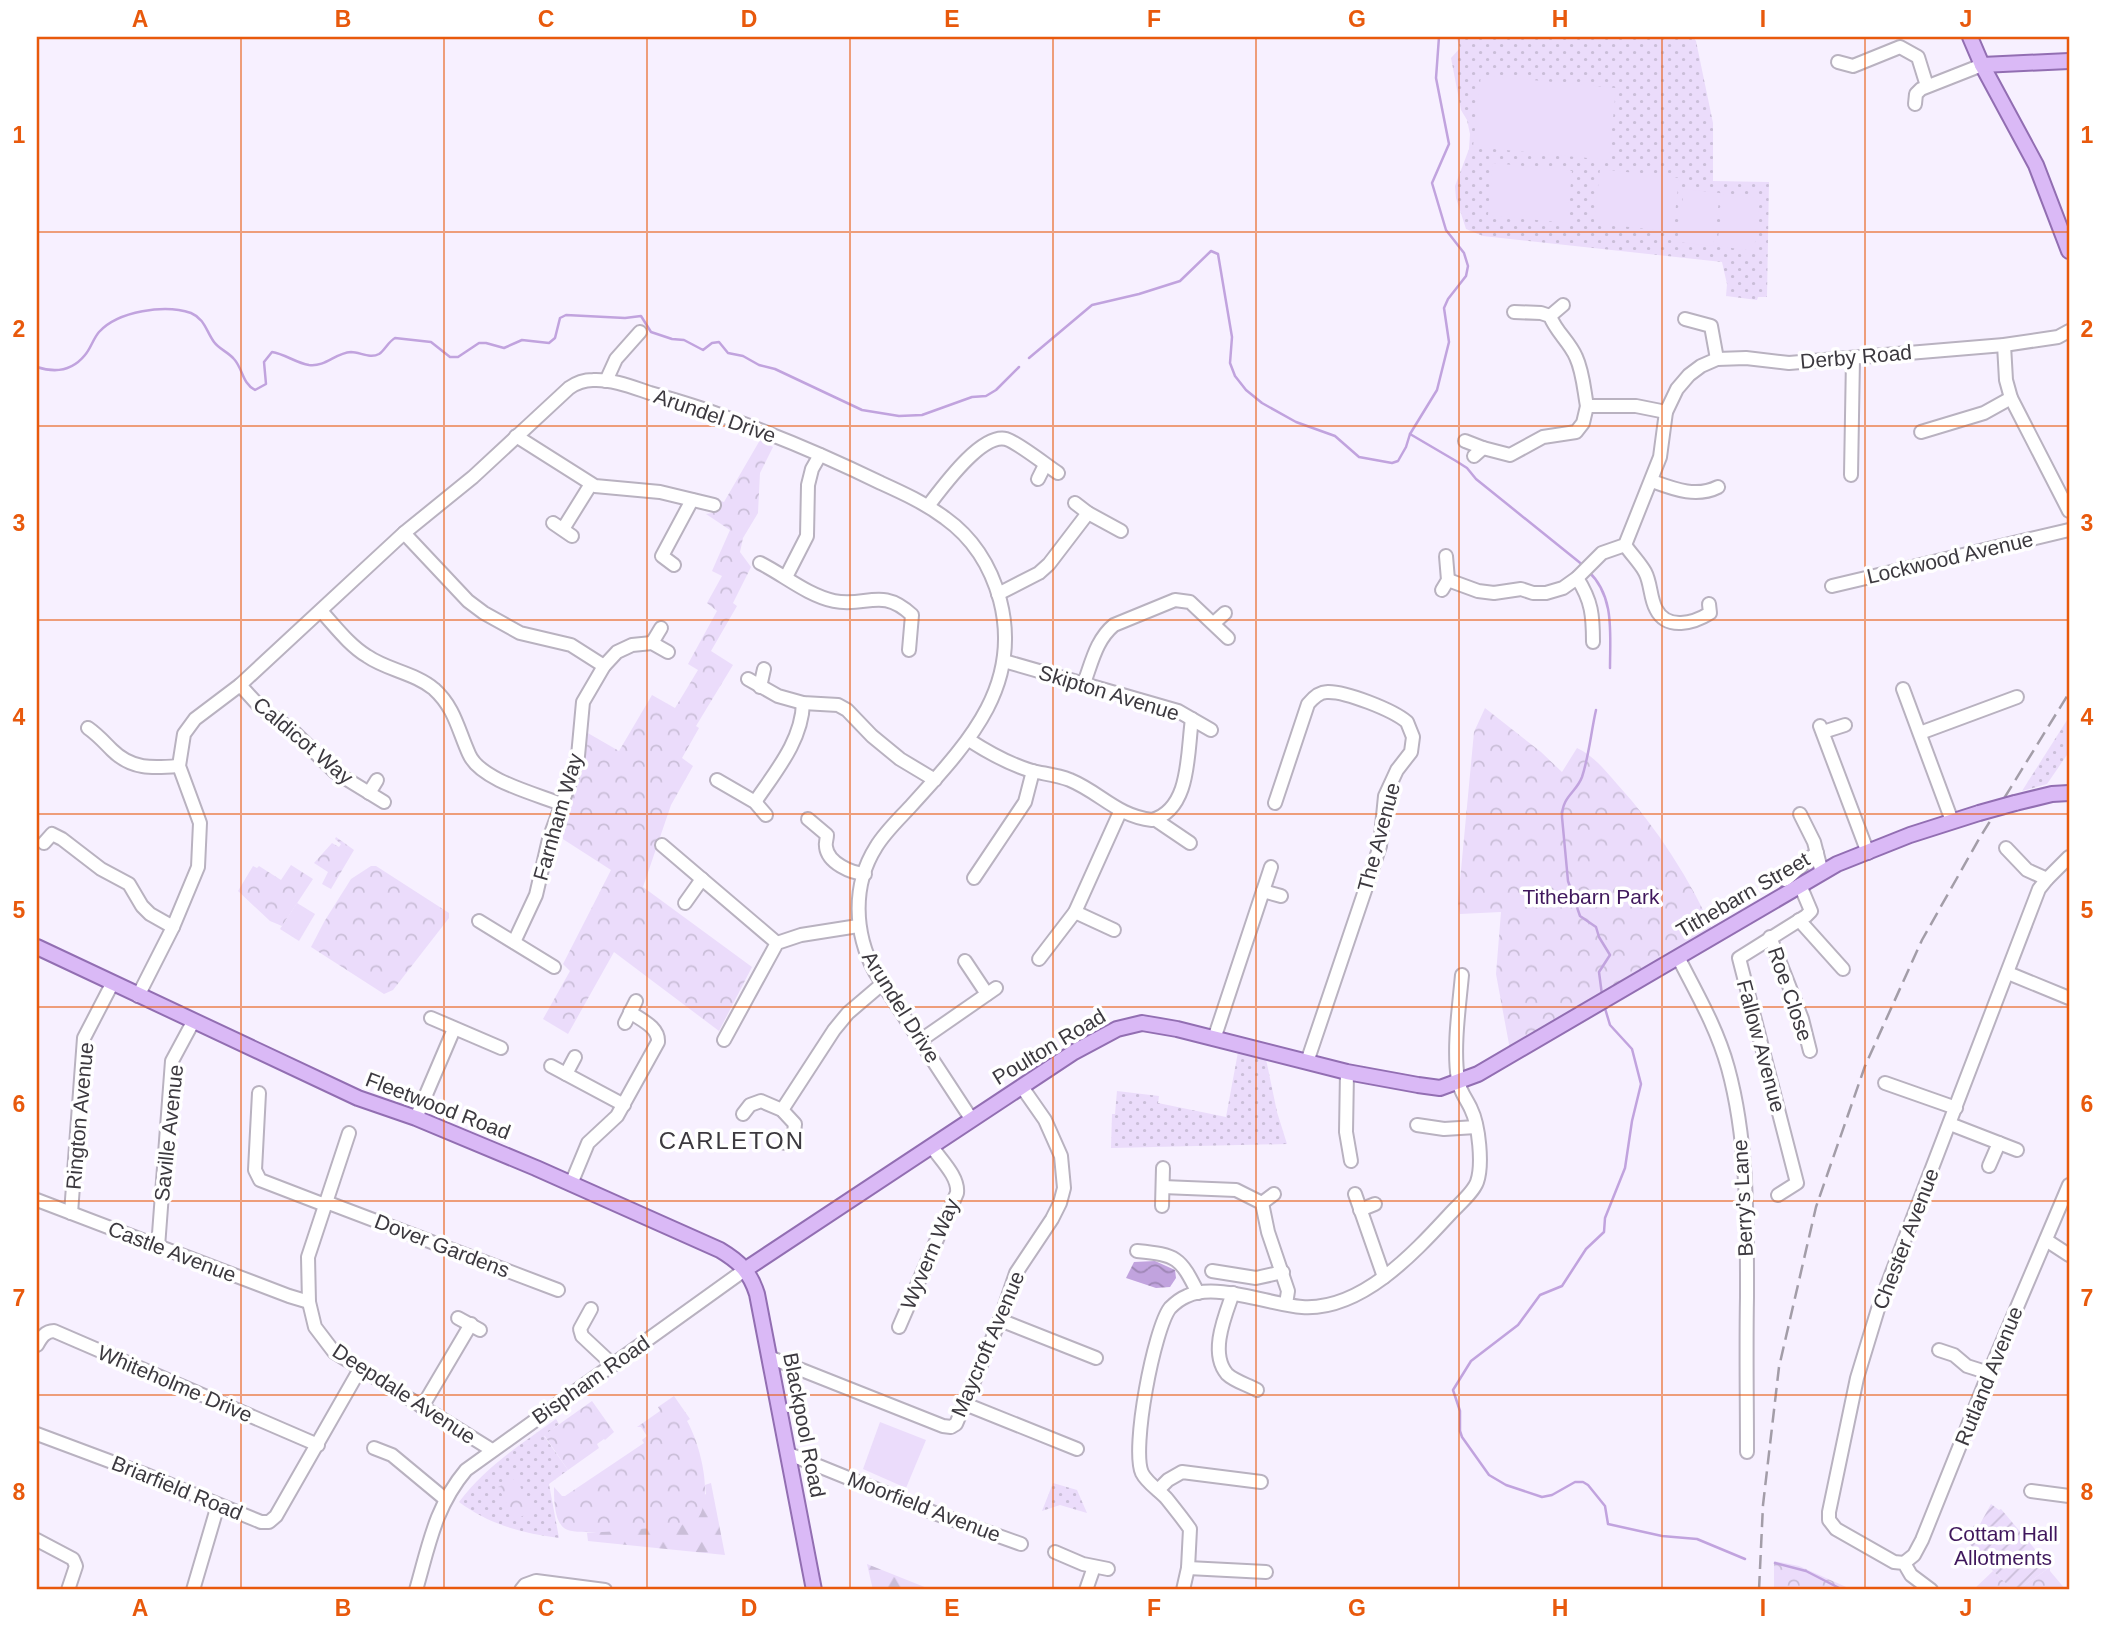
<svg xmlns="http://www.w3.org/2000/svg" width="2106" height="1627" viewBox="0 0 2106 1627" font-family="Helvetica,sans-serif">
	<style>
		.grass { fill: url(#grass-dots) }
		.forest { fill: url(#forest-firs) }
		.park { fill: url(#park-crowns) }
		.garden { fill: url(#garden-furrows) }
		.pitch { fill: #ebdcfb }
		.water { fill: url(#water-waves) }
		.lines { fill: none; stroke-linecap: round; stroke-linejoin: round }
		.stream { stroke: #c1a3de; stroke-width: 2.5 }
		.minor-casing { stroke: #b9b2c0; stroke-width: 16 }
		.major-casing { stroke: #926eb2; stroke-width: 18 }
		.minor { stroke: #fff; stroke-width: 12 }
		.major { stroke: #dab9f6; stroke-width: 14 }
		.rail { stroke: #a39da8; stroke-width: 2.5; stroke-dasharray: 14 7; stroke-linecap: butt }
		.major-bridge-casing { stroke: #926eb2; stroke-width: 18; stroke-linecap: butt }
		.major-bridge { stroke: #dab9f6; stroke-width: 14 }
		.grid { fill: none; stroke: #e8590c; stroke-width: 2; stroke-opacity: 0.55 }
		.labels { text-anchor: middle; stroke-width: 7; stroke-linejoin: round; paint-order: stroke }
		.street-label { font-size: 21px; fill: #3c393f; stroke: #fff }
		.park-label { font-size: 21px; fill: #40185d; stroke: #fff }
		.quarter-label { font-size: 24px; letter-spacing: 2px; fill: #3c393f; stroke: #fff }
		.neatline { fill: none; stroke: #e8590c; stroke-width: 2.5 }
		.grid-label { font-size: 23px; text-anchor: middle; font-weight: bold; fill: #e8590c }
	</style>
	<defs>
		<pattern id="grass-dots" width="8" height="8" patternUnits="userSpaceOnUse" patternTransform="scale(1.75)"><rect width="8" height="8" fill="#ebdcfb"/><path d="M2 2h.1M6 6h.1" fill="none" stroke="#cabed8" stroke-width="1.8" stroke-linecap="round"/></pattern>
		<pattern id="forest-firs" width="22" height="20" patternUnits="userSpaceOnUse" patternTransform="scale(1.75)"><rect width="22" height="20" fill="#ebdcfb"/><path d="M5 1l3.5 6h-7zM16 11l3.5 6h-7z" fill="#cabed8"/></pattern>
		<pattern id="park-crowns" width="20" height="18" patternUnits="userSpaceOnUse" patternTransform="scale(1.75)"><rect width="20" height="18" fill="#ebdcfb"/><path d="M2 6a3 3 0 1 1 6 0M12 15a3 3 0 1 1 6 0" fill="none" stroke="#cabed8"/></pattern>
		<pattern id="garden-furrows" width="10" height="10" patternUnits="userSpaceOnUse" patternTransform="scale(1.75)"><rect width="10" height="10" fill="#ebdcfb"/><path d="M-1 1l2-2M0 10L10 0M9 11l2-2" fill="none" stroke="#cabed8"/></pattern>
		<pattern id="water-waves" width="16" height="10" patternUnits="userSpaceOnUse" patternTransform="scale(1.75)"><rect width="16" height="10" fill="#c1a3de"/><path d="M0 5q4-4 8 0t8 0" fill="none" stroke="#9e86b5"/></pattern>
	</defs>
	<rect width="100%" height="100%" fill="#f7f0ff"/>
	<!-- grass -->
	<g class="grass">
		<path d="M1462,37H1693L1696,41L1713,123V181L1769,182L1767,297H1758L1757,300L1726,296L1727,284L1722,262L1483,236L1466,229L1456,198L1455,186L1469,149L1470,134L1467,120L1461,110L1451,58L1460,48L1457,39Z"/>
		<path d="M2069,717V752L2047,784L2022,791Z"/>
		<path d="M1238,1052L1266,1059L1277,1112L1287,1144L1111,1148L1112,1114H1115L1117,1091L1159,1096L1158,1103L1226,1117Z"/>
		<path d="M556,1419L559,1424L544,1436L568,1470L549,1484L559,1538C522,1533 490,1525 459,1502C486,1466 520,1445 556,1419Z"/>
		<path d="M1053,1483L1077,1490L1087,1513L1060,1505L1042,1511Z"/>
	</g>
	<!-- forest -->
	<g class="forest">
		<path d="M711,1483L725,1555L588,1541L587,1533L634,1528L706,1494L705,1485Z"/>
		<path d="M867,1564L932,1590H873Z"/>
	</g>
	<!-- park -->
	<g class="park">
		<path d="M760,440L773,447L760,473L758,513L743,538L740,552L751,567L733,603L737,606L711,651L733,665L696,726L699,728L682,758L693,766L671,805L643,887L752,967L719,1031L614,952L568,1034L543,1019L570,971L563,964L611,870L555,834L586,732L619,751L652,695L675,708L698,670L688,664L717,611L707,603L722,576L712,571L730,530L706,514L712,513L718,500L724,502Z"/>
		<path d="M1485,708L1541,752L1562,772L1577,748C1594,756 1605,770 1617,784C1658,829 1690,879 1715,935L1511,1055L1496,974L1501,912L1460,914L1458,902L1474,732Z"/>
		<path d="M336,837L354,850L331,889L322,884L328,872L314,863L332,843L339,847L341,844L335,839Z"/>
		<path d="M291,865L313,879L282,926L270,921L238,891L253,866L257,868L259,866L281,880Z"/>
		<path d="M371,866H376L449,913V918L393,990L384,994L311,947L324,922L351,879Z"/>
		<path d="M674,1396L690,1419L687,1421C700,1443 717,1505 693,1523C671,1525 577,1539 564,1528C554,1520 554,1499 554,1487L562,1496H565L644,1443L642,1440L647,1436L641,1427H637L660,1411L658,1407Z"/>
		<path d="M592,1401L614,1432L605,1440L604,1439L597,1444L599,1448L568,1470L544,1435Z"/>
		<path d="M516,1478L532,1511L515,1520L498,1487Z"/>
		<path d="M1774,1561L1799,1566L1853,1590H1774Z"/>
		<path d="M2050,1567V1571L2066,1590H2018Z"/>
		<path d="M1993,1571L2013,1590H1973Z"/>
	</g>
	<!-- garden -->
	<path class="garden" d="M1991,1504L1999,1510L2001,1509L2050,1567L2018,1590H2013L1993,1571L1968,1542L1974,1525L1979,1526Z"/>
	<!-- pitch -->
	<g class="pitch">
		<path d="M1481,75L1616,88L1609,160L1473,147Z"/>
		<path d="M1493,163L1572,171L1567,223L1488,215Z"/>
		<path d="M1600,169L1679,178L1673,232L1594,223Z"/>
		<path d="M1684,189L1720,193L1713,246L1677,242Z"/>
		<path d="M1724,193L1760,198L1754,251L1717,246Z"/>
		<path d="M297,903L315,914L299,941L280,929Z"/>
		<path d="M880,1422L926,1440L906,1488L863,1469Z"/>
	</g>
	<!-- water -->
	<path class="water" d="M1155,1261L1175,1270L1176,1278L1170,1287L1156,1288L1126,1278L1134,1262Z"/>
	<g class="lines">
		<!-- stream -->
		<g class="stream">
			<path d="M1439,37L1436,78L1449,144L1432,183L1446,230L1464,253L1468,266L1466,276L1448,299L1444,308L1449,342L1437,390L1410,434L1456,461L1467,468L1476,479L1584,566"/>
			<path d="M1029,358L1092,305L1139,294L1180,281L1211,251L1218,254L1232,337L1230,363L1235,376L1246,390L1262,403L1296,422L1335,436L1359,457L1392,463L1398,461L1406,447L1410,434"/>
			<path d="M37,367C55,373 72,371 85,355C91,348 93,339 99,332C118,311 165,304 191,313C205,319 206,331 214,342C219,349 228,352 234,359C243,369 242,383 255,390L266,384L264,362L272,352C285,354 296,363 309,365C326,367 335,353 351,352C360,352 370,359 379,354C385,350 388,342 395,338L431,342L450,357H458L479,343H486L504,348L522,340L549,343L555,338L560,318L566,315L625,318L641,316L651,332L672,339L684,340L703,350L712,343L719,342L728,353L743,356L759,365L775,369L862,410L899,416L922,415L972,397L986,396L996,390L1019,367"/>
			<path d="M1588,571C1615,596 1610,633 1610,668"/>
			<path d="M1596,710C1591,732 1589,756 1582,777C1576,793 1562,796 1562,817L1568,881L1580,916L1596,927L1599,937L1610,955L1599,972L1602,995"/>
			<path d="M1604,1005L1610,1025L1632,1049L1641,1084L1632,1121L1625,1168L1605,1218L1604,1232L1586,1249L1562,1286L1540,1295L1518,1325L1471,1361L1453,1390L1460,1411V1431L1462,1437L1489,1475L1506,1485L1542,1497L1552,1495L1575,1482H1583L1588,1485L1605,1506L1608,1524L1662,1536L1697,1539L1745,1559"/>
			<path d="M1775,1563L1806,1571L1843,1590"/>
		</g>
		<defs>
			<g id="minor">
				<path d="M1838,62L1853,66L1900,47L1918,57L1927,86"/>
				<path d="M1915,104L1916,94L1921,89L1982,65"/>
				<path d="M1514,312L1541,313L1550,316C1556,332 1569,341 1576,357C1583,372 1584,390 1587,406"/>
				<path d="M1550,316L1563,305"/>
				<path d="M1685,319L1711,326L1717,359"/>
				<path d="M2004,345L2006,380L2011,398L2069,511"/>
				<path d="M606,381L616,359L640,332"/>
				<path d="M1921,432L1984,413L2011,398"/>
				<path d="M516,436L595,486L660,492L714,505"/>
				<path d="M1465,441L1483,448"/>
				<path d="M1474,456L1483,448L1510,455L1543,437L1576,432L1583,423L1587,406H1636L1666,412"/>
				<path d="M1851,475L1853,358"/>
				<path d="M1038,479L1045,465"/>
				<path d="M1652,481C1674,489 1696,498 1718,487"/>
				<path d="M1075,503L1088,513"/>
				<path d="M928,506C942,488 981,433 1006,439C1017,442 1046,465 1058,473"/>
				<path d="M553,523L572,536"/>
				<path d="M563,529L591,484"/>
				<path d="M404,533L468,601L484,613L520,633L571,645L604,666"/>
				<path d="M1625,545C1631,554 1640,563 1645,572C1651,583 1650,598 1656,609C1667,631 1694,623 1710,613L1709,604"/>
				<path d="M760,563C784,575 807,595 834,601C866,608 881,586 912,615L909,650"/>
				<path d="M674,565L662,556L692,500"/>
				<path d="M786,577L807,536L808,485L812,469L820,455"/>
				<path d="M1577,578C1592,601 1593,616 1593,642"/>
				<path d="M1448,580L1478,591L1494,593L1521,589L1533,593H1546L1563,588L1577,578L1602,553L1625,545L1660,457L1666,412L1677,389L1689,375L1701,366L1717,359L1746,358L1789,363L2004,345L2058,337L2069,331"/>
				<path d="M1832,586L2069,530"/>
				<path d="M1442,590L1448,580L1446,556"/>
				<path d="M998,594L1039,573L1049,564L1088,513L1121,531"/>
				<path d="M321,611C335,626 349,645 367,656C387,670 415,673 434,689C455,708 458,730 469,754C480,780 536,794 561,804"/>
				<path d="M1214,623L1225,613"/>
				<path d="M652,643L661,628"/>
				<path d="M1004,661L1178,711L1211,730"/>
				<path d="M748,679L778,696L803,703L838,705L847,710L872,736L900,759L935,780"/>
				<path d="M1084,683C1092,662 1096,640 1114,625L1175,600L1190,602L1228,638"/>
				<path d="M240,685L261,708L292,730L335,772L384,802"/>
				<path d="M760,687L764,669"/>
				<path d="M1903,689L1952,821"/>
				<path d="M1820,726L1868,853"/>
				<path d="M88,728C98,735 104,742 112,750C132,770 153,768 179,766"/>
				<path d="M1823,732L1845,725"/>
				<path d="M1920,733L2017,697"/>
				<path d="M969,740C989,753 1009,764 1032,771C1045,774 1057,775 1070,780C1101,793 1117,816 1152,820C1191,809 1187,753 1192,719"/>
				<path d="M717,780L755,802L766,815"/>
				<path d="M369,793L377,780"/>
				<path d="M755,802C775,772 802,741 803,703"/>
				<path d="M1275,803L1308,704C1313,698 1319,692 1327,692C1345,691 1393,710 1407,722L1413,737L1411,752L1397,770L1385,796L1380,846L1307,1062"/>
				<path d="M1800,814L1814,842L1822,873"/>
				<path d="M808,819L827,835C827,839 825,843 826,847C828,863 851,873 865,874"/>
				<path d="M1156,820L1190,843"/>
				<path d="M44,843L52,834L62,839L101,869L129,884L142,906L150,914L173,927"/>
				<path d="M662,845L777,943"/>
				<path d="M2006,848L2027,870L2047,879"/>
				<path d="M974,878L1025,802L1033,771"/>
				<path d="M1785,880C1796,872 1807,858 1817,853"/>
				<path d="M1263,891L1281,896"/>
				<path d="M685,903L702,879"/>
				<path d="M1075,912L1114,930"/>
				<path d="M1799,920L1843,969"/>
				<path d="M479,921L554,967"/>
				<path d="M1770,937L1802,1019L1810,1051"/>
				<path d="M514,942L536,895L549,839L571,779L578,756L583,702L604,666L617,652L632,645L652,643L668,652"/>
				<path d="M1678,957C1697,994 1717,1028 1728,1068C1748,1141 1747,1222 1747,1297C1746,1349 1747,1400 1747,1452"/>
				<path d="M1039,959L1075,912L1120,812"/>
				<path d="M965,961L987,994"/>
				<path d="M2008,973L2069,998"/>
				<path d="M138,996L173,927L198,867L200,823L179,766L184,734L195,719L240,685L404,533L473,477L569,388C576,383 584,380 593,380C612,379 632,387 650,393C675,400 700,407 725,417C778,436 830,458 881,483C903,493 925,503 945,518C973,538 991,567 1000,600C1023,688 965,746 911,806C899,819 885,832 876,847C852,885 854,933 875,972L972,1120"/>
				<path d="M431,1018L501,1048"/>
				<path d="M625,1023L636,1001"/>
				<path d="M1214,1039L1271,867"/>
				<path d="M724,1040L777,943L801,935L858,926"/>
				<path d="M921,1040L996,988"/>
				<path d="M551,1066L624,1105"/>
				<path d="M1347,1072L1346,1132L1351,1161"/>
				<path d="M566,1074L575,1057"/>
				<path d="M1885,1083L1956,1108"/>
				<path d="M259,1093L255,1170L260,1180L325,1205"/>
				<path d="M782,1110L834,1030L848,1013L882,984"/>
				<path d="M743,1114L750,1105L761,1101L782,1110L795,1124L794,1133L785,1143"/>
				<path d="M416,1118L454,1029"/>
				<path d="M1950,1124L2017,1150"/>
				<path d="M1417,1125L1444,1129L1476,1127"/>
				<path d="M349,1133L308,1257L309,1302L315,1327L334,1352L492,1450"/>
				<path d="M1989,1166L1999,1143"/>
				<path d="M571,1184L588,1143L617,1116L658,1042C659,1027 641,1020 630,1012"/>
				<path d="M1163,1187L1236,1190L1262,1203L1268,1232L1288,1291L1286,1304"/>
				<path d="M1355,1194L1384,1277"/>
				<path d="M1778,1195L1797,1183L1739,958L1806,916L1811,911L1800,885"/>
				<path d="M37,1200L289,1296L309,1302"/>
				<path d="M326,1202L558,1290"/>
				<path d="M1262,1203L1274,1194"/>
				<path d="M1162,1206L1163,1168"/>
				<path d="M1360,1210L1375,1204"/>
				<path d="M71,1213L84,1038L112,984"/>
				<path d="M2046,1240L2069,1255"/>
				<path d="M158,1247L172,1061L193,1022"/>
				<path d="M1137,1251C1177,1255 1180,1257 1198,1293"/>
				<path d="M1212,1271L1256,1278L1283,1272"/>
				<path d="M1233,1293C1225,1316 1209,1353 1227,1374C1234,1381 1248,1385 1257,1390"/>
				<path d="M591,1309L580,1329L582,1336L613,1365"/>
				<path d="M458,1318L480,1330"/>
				<path d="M1000,1320L1096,1358"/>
				<path d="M899,1327L957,1193C959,1177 941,1160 932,1147"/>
				<path d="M37,1345C41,1338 45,1331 54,1331L318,1445"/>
				<path d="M1939,1350L1954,1355L1967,1366L1989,1373"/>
				<path d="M769,1357L943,1426L951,1427L956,1424L1000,1320L1016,1273L1052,1219L1060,1203L1064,1188L1061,1156L1045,1120L1022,1087"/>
				<path d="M965,1404L1077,1449"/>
				<path d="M422,1407L471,1324"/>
				<path d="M37,1434L144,1474L261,1522H269L276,1516L360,1369"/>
				<path d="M374,1448L392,1455L445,1499"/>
				<path d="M789,1454L937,1514L1021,1544"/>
				<path d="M1158,1490L1168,1480L1182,1472L1261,1482"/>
				<path d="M2031,1491L2069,1496"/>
				<path d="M37,1540L73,1559L76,1566L68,1590"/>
				<path d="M1055,1552L1083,1564L1108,1569"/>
				<path d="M1904,1563L1914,1555L1922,1540L1989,1373L2069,1185"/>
				<path d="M1188,1568L1266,1572"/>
				<path d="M193,1590L218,1505"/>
				<path d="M416,1590C429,1545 435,1507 466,1470L746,1269"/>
				<path d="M521,1590L525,1585L536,1581L605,1590"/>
				<path d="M1086,1590L1094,1567"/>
				<path d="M1183,1590L1188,1568L1190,1529C1183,1519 1175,1509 1167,1499C1160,1491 1147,1483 1142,1473C1131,1449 1154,1329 1170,1308C1174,1304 1182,1298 1187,1296C1216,1282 1271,1305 1302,1307C1361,1311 1414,1253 1450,1214C1458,1205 1473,1193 1477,1182C1483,1165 1479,1125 1471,1109C1467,1100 1459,1090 1458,1080C1453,1048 1459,1008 1462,975"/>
				<path d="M1931,1590L1911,1575L1904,1563L1894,1562L1836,1529L1829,1520V1512L1857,1378L1878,1309L2039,889L2047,879L2069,857"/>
			</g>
			<g id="major">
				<path d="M1970,37L1982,65L2036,165L2069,251"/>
				<path d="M1982,65L2069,61"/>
				<path d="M2015,803L2052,794L2069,793"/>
				<path d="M37,947L358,1098L416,1118L536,1168L720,1250C740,1262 750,1272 757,1294L814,1590"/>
				<path d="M746,1269L1074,1052L1117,1029L1142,1023L1177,1029L1347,1072L1418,1085L1440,1088L1478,1074L1837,864L1910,835L1979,813"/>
			</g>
		</defs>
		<!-- minor casing -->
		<use href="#minor" class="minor-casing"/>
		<!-- major casing -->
		<use href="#major" class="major-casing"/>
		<!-- minor -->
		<use href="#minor" class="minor"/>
		<!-- major -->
		<use href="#major" class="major"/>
		<!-- rail -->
		<path class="rail" d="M1759,1590L1763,1505L1779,1367L1816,1207L1865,1066L1922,940L1979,839L2069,693"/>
		<defs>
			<path id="major-bridge" d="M1979,813L2015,803"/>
		</defs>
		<!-- major-bridge casing -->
		<use href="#major-bridge" class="major-bridge-casing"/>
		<!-- major-bridge -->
		<use href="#major-bridge" class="major-bridge"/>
	</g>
	<!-- grid -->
	<path class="grid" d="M241,37V1590M444,37V1590M647,37V1590M850,37V1590M1053,37V1590M1256,37V1590M1459,37V1590M1662,37V1590M1865,37V1590M37,232H2069M37,426H2069M37,620H2069M37,814H2069M37,1007H2069M37,1201H2069M37,1395H2069"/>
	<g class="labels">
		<!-- street labels -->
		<g class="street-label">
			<text transform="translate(1856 357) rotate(-5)" y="7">Derby Road</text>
			<text transform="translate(715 416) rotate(19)" y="7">Arundel Drive</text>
			<text transform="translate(1950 558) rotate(-13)" y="7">Lockwood Avenue</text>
			<text transform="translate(1109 693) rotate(17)" y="7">Skipton Avenue</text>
			<text transform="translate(303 741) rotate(40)" y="7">Caldicot Way</text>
			<text transform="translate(558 817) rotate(-74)" y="7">Farnham Way</text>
			<text transform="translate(1379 837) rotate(-75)" y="7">The Avenue</text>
			<text transform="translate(1743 895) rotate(-30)" y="7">Tithebarn Street</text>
			<text transform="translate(1790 994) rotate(71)" y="7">Roe Close</text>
			<text transform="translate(901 1007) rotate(58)" y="7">Arundel Drive</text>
			<text transform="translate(1761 1046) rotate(75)" y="7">Fallow Avenue</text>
			<text transform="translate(1049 1047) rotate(-31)" y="7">Poulton Road</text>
			<text transform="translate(438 1106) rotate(21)" y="7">Fleetwood Road</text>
			<text transform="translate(80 1116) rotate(-85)" y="7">Rington Avenue</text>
			<text transform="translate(169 1133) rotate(-84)" y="7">Saville Avenue</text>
			<text transform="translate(1743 1198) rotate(-93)" y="7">Berry's Lane</text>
			<text transform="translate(1906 1239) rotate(-69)" y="7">Chester Avenue</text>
			<text transform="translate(442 1246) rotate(21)" y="7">Dover Gardens</text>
			<text transform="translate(172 1252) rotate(21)" y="7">Castle Avenue</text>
			<text transform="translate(930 1254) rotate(-67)" y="7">Wyvern Way</text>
			<text transform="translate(988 1344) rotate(-67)" y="7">Maycroft Avenue</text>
			<text transform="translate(1989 1376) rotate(-68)" y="7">Rutland Avenue</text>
			<text transform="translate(591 1380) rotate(-35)" y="7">Bispham Road</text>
			<text transform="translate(175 1384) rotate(23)" y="7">Whiteholme Drive</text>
			<text transform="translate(404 1394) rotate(33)" y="7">Deepdale Avenue</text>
			<text transform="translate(804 1425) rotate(79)" y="7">Blackpool Road</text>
			<text transform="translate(177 1488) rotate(22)" y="7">Briarfield Road</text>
			<text transform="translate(924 1507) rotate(21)" y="7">Moorfield Avenue</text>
		</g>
		<!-- park labels -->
		<g class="park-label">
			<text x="1591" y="904">Tithebarn Park</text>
			<text x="2003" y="1541">Cottam Hall<tspan x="2003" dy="24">Allotments</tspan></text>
		</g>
		<!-- quarter labels -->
		<g class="quarter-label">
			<text x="732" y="1149">CARLETON</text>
		</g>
	</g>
	<!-- border -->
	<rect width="2106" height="1627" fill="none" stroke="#ffffff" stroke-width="77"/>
	<rect x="38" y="38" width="2030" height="1550" class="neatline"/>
	<g class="grid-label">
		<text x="140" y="27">A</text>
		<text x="343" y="27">B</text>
		<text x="546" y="27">C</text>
		<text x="749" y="27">D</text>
		<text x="952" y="27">E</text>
		<text x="1154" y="27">F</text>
		<text x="1357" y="27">G</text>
		<text x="1560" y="27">H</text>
		<text x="1763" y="27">I</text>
		<text x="1966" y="27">J</text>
		<text x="19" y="143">1</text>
		<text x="2087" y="143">1</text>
		<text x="19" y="337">2</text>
		<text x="2087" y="337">2</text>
		<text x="19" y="531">3</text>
		<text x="2087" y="531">3</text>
		<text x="19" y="725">4</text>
		<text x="2087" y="725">4</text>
		<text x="19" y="918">5</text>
		<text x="2087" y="918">5</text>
		<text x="19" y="1112">6</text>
		<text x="2087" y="1112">6</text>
		<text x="19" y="1306">7</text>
		<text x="2087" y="1306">7</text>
		<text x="19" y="1500">8</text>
		<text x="2087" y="1500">8</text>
		<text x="140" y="1616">A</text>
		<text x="343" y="1616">B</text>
		<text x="546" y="1616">C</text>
		<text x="749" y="1616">D</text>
		<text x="952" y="1616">E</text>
		<text x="1154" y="1616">F</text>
		<text x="1357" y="1616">G</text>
		<text x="1560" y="1616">H</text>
		<text x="1763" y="1616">I</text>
		<text x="1966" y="1616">J</text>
	</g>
</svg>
